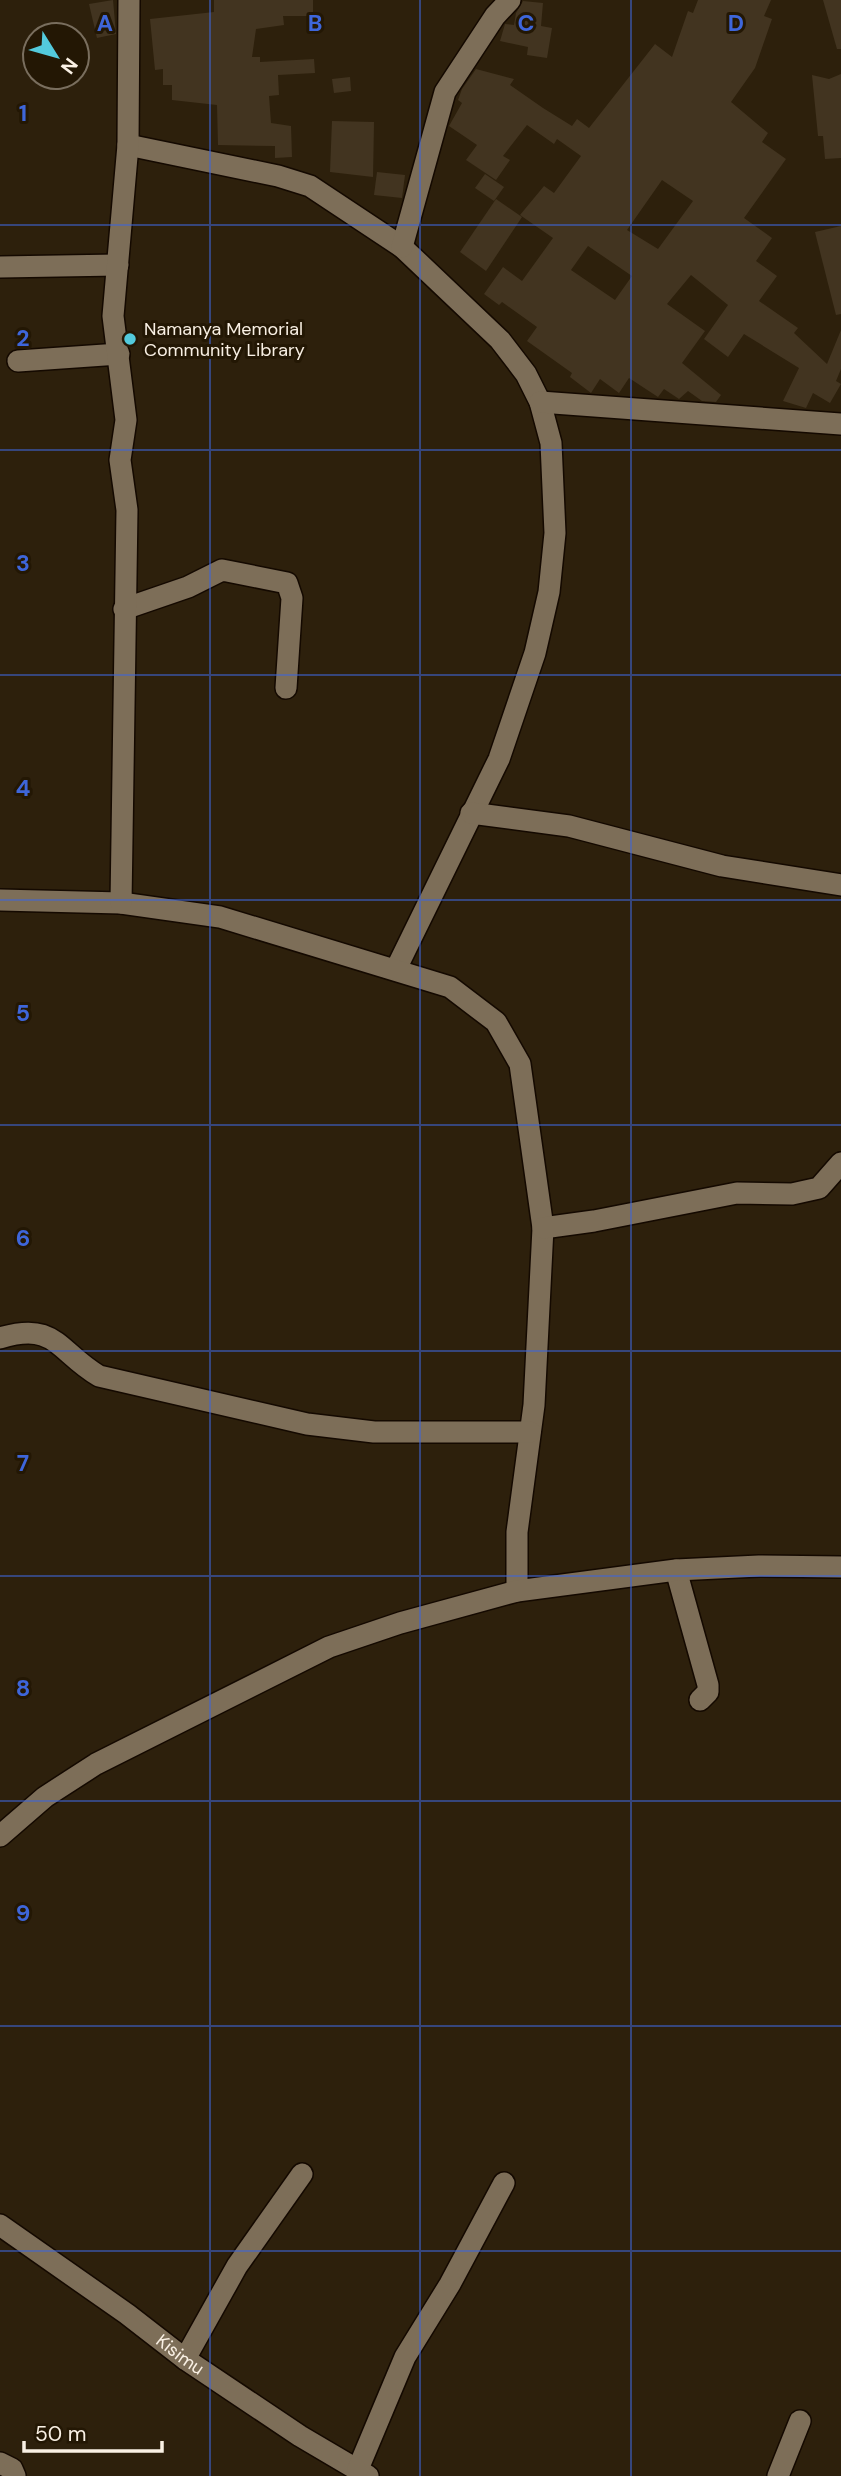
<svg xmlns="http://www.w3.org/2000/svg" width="841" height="2476" viewBox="0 0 841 2476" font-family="'DM Sans',sans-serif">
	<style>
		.building { fill: #423420; fill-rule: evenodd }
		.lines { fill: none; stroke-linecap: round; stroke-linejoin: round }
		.minor-casing { stroke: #140900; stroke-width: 24 }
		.minor { stroke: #7d6e58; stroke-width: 21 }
		.grid { fill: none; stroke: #3e66da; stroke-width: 2; stroke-opacity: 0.55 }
		.poi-dot { fill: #53cadc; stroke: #231704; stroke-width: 2.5 }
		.labels { text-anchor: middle; stroke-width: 6; stroke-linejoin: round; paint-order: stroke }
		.poi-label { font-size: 18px; fill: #f9f0e4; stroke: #231704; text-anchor: start }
		.street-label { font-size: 18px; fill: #f9f0e4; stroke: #231704 }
		.grid-label { font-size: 23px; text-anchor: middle; font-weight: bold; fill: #3e66da; stroke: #231704; stroke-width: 6; stroke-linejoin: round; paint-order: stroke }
	</style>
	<rect width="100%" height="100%" fill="#2d200c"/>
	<!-- building -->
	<g class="building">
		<path d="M113,0L116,34L97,38L89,4Z"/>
		<path d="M214,0H313V16H283L284,25L256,29L252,57H260V62L314,59L315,73L278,75L279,95L269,96L271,123L291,126L292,157L275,158V146L218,145L217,105L172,100V85H163V69L155,70L150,19L214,12Z"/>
		<path d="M698,0H771L764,16L772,19L755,68L731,102L768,133L762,142L786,159L744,218L772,238L756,261L777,276L759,301L798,328L794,333L827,364L841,330V369L836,381L841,384L830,403L813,393L806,408L783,401L799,368L744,334L728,357L704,339L728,305L691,275L667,304L705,331L682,363L721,395L716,402L702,401L688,391L679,399L664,389L658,397L629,378L619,393L600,379L591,393L570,377L572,373L527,341L537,327L502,302L499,305L484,294L503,267L522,281L553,238L520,215L544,186L554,193L581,156L557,139L554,144L527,125L503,156L510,160L496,180L466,160L477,145L449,126L462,103L458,100L462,89L476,69L514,79L510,85L543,108L572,126L577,119L589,128L655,44L672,57L688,11L693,13ZM662,180L693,201L658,249L627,230ZM588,246L632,276L615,300L571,270Z"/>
		<path d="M823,0H841V49H837Z"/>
		<path d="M523,1L543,3L541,26L552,28L547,58L527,55L528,47L500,41L505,24L514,25L516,13Z"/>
		<path d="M841,74V158L825,159L823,136H818L812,75L829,79Z"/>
		<path d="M350,77L351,91L334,93L332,79Z"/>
		<path d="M332,121L374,122L373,177L330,172Z"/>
		<path d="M377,172L405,175L402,198L374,195Z"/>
		<path d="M485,174L504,187L494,201L475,188Z"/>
		<path d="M496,199L522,217L486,271L460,252Z"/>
		<path d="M841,226V314L836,315L815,232Z"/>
	</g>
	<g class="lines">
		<defs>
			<g id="minor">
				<path d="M128,145L278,176L310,186L402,247L500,340L526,374L540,402L551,443L555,533L549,592L535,653L499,759L396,969"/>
				<path d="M402,247L445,92L495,16L510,0"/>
				<path d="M0,267L118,265"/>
				<path d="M18,361L119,354"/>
				<path d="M540,402L841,424"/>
				<path d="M124,609L188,587L222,570L287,583L292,598L286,688"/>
				<path d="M471,813L569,826L722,866L841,885"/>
				<path d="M0,900L121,903L220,917L450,987L496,1022L520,1064L543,1228L534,1405L517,1532V1591"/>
				<path d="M121,903L127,510L120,460L126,420L113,316L128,145L129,0"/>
				<path d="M543,1228L594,1221L737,1193L792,1194L819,1188L841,1163"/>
				<path d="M0,1338C56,1321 57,1351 99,1376L307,1424L374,1432H530"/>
				<path d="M676,1570L708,1685V1692L700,1700"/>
				<path d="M0,1836L45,1797L96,1764L329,1647L400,1623L517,1591L676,1570L759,1566L841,1567"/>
				<path id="s1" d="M0,2225L127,2314L185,2359L300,2436L368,2476"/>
				<path d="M185,2359L237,2266L302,2174"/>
				<path d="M0,2463L12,2469L15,2476"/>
				<path d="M358,2469L405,2357L450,2284L504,2183"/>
				<path d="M778,2476L800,2421"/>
			</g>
		</defs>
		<!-- minor casing -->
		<use href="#minor" class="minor-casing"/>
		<!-- minor -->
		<use href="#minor" class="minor"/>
	</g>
	<!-- grid -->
	<path class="grid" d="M210,0V2476M420,0V2476M631,0V2476M0,225H841M0,450H841M0,675H841M0,900H841M0,1125H841M0,1351H841M0,1576H841M0,1801H841M0,2026H841M0,2251H841"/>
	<!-- markers -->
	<circle class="poi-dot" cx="130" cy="339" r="7"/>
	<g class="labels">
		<!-- poi labels -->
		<g class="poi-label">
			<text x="144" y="335">Namanya Memorial<tspan x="144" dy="21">Community Library</tspan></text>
		</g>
		<!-- street labels -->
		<g class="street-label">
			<text dy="6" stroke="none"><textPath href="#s1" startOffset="222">Kisimu</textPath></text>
		</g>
	</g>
	<g class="grid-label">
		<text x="105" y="31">A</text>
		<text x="315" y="31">B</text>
		<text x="526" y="31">C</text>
		<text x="736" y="31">D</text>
		<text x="23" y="121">1</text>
		<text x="23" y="346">2</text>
		<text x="23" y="571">3</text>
		<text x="23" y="796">4</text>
		<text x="23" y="1021">5</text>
		<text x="23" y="1246">6</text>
		<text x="23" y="1471">7</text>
		<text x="23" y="1696">8</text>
		<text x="23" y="1921">9</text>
	</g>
	<!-- north arrow -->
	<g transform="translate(56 56) rotate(127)"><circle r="33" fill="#231704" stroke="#796e5e" stroke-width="2"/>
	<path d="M0-5L12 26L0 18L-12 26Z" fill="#53cadc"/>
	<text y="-10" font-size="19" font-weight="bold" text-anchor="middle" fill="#f9f0e4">N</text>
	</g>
	<!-- scale -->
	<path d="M24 2441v10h138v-10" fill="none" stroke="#f9f0e4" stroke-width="3.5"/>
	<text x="35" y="2441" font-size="21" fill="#f9f0e4" stroke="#231704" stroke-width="5" paint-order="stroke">50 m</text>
</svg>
